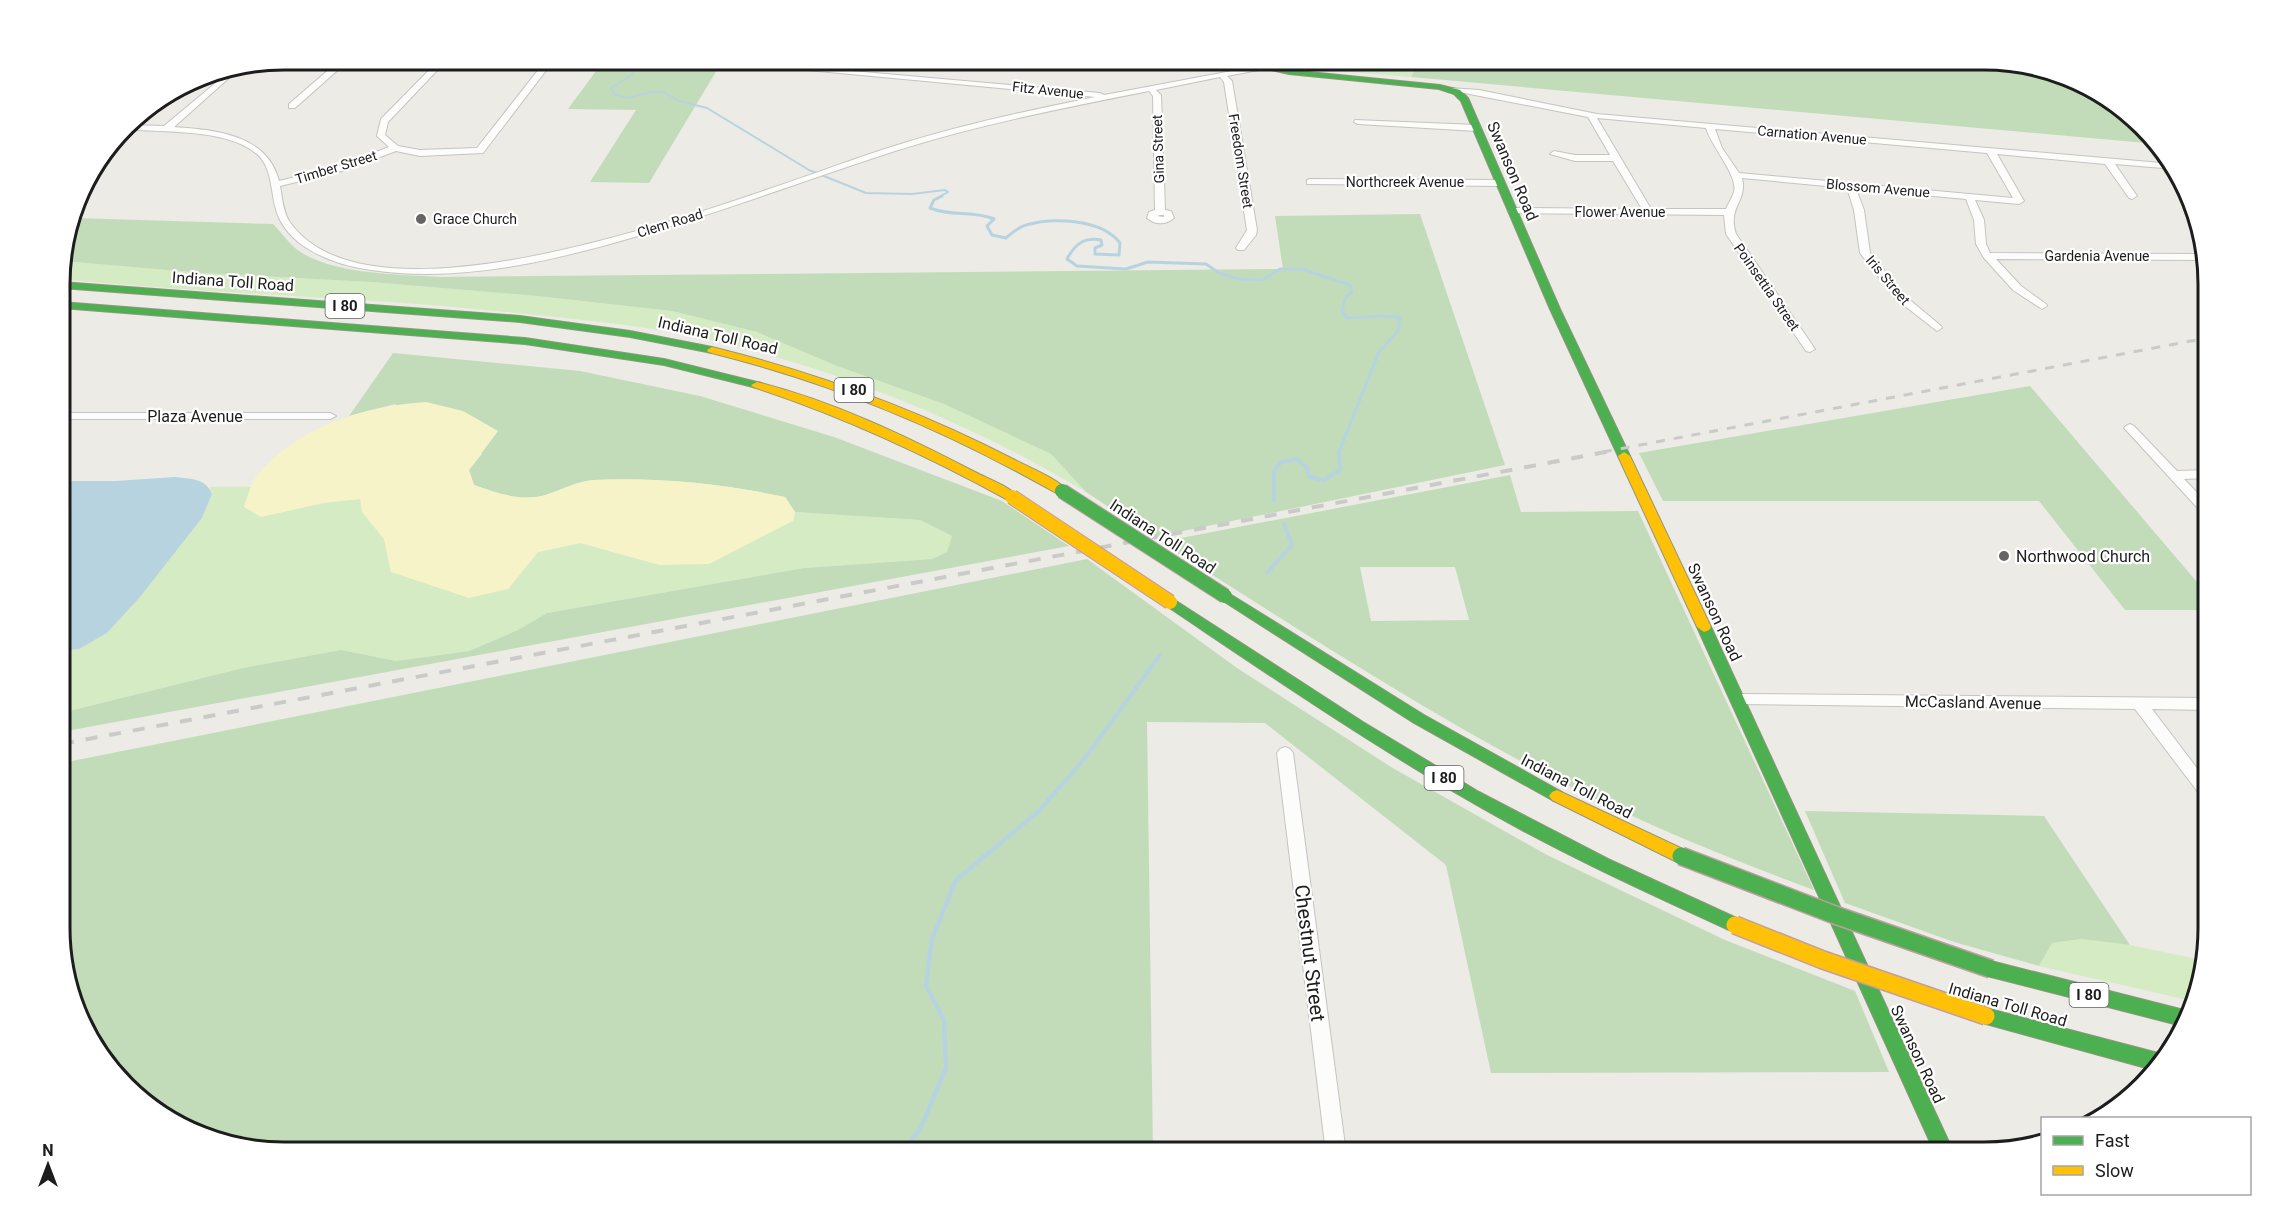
<svg xmlns="http://www.w3.org/2000/svg" width="2269" height="1213" viewBox="0 0 2269 1213" font-family="Roboto,sans-serif">
	<style>
		.grass { fill: #d4ebc3 }
		.forest { fill: #c2dcba; fill-rule: evenodd }
		.sand { fill: #f6f3c9 }
		.water { fill: #b8d3e0 }
		.lines { fill: none; stroke-linecap: round; stroke-linejoin: round }
		.stream-far3 { stroke: #b8d3e0; stroke-width: 2 }
		.stream-far2 { stroke: #b8d3e0; stroke-width: 3 }
		.stream-far1 { stroke: #b8d3e0; stroke-width: 4 }
		.stream { stroke: #b8d3e0; stroke-width: 4.5 }
		.street-casing { stroke: #c4c4c2; stroke-width: 2 }
		.fast-casing { stroke: #92967e; stroke-width: 2 }
		.slow-casing { stroke: #92967e; stroke-width: 2 }
		.street { fill: #fcfcfb; fill-rule: evenodd }
		.fast { fill: #4caf50; fill-rule: evenodd }
		.slow { fill: #ffc107; fill-rule: evenodd }
		.rail-far1 { stroke: #cacac9; stroke-width: 3; stroke-dasharray: 9 9; stroke-linecap: butt }
		.rail { stroke: #cacac9; stroke-width: 4; stroke-dasharray: 12 12; stroke-linecap: butt }
		.fast-bridge-far1-casing { stroke: #c29da3; stroke-width: 16; stroke-linecap: butt }
		.fast-bridge-casing { stroke: #c29da3; stroke-width: 20; stroke-linecap: butt }
		.slow-bridge-far1-casing { stroke: #c29da3; stroke-width: 16; stroke-linecap: butt }
		.slow-bridge-casing { stroke: #c29da3; stroke-width: 20; stroke-linecap: butt }
		.fast-bridge-far1 { stroke: #4caf50; stroke-width: 14 }
		.fast-bridge { stroke: #4caf50; stroke-width: 17 }
		.slow-bridge-far1 { stroke: #ffc107; stroke-width: 14 }
		.slow-bridge { stroke: #ffc107; stroke-width: 17 }
		.poi-dot { fill: #656563; stroke: #fff; stroke-width: 2 }
		.labels { text-anchor: middle; stroke-width: 4.5; stroke-linejoin: round; paint-order: stroke }
		.far-street-label { font-size: 14px; fill: #1d1d1d; stroke: #fff }
		.far-poi-label { font-size: 14px; fill: #1d1d1d; stroke: #fff; text-anchor: start }
		.shield { fill: #fff; stroke: #616161; stroke-width: 1.5 }
		.shield-label { font-size: 15px; font-weight: bold; fill: #1d1d1d }
		.street-label { font-size: 16px; fill: #1d1d1d; stroke: #fff }
		.poi-label { font-size: 16px; fill: #1d1d1d; stroke: #fff; text-anchor: start }
		.near-street-label { font-size: 20px; fill: #1d1d1d; stroke: #fff }
		.rim { fill: none; stroke: #1d1d1d; stroke-width: 3 }
	</style>
	<rect width="100%" height="100%" fill="#ecebe6"/>
	<!-- grass -->
	<g class="grass">
		<path d="M1277,60H1400L1420,61L1411,77L1277,66Z"/>
		<path d="M63,261L202,273L371,282L536,296L672,311L757,332L837,366L944,404L1051,454L1086,492C973,425 856,376 728,344C660,327 587,320 517,313C365,297 212,294 61,279Z"/>
		<path d="M210,487H251L244,507L361,499L362,512L384,539L391,572L508,589L538,552L580,543L660,565L793,521L795,512L920,520L952,536L947,552L932,559L804,568L547,613L518,630L469,651L396,661L341,650L243,668L61,713V651L79,649L107,633L140,597L202,518L212,494Z"/>
		<path d="M2081,939L2130,945L2202,960L2192,1001L2039,966L2052,943Z"/>
	</g>
	<!-- forest -->
	<g class="forest">
		<path d="M604,60H723L649,183L590,182L636,110L568,109Z"/>
		<path d="M1427,60H1949L2002,64L2084,83L2133,116L2157,144L1411,77L1420,61Z"/>
		<path d="M1420,214L1505,465L1154,537L1086,492L1051,454L944,404L837,366L757,332L672,311L537,296L371,282L202,273L63,261L74,218L273,224C280,231 287,241 295,248C329,275 398,274 440,277L1283,269L1275,216Z"/>
		<path d="M393,353L580,371L700,396L834,437L1002,501L1069,546L61,732V713L243,668L341,650L396,661L469,651L518,630L547,613L804,568L932,559L947,552L952,536L920,520L795,512L785,497C723,484 658,477 594,480C578,481 561,490 545,495C522,502 496,493 474,485L469,470L482,454L395,404L349,416Z"/>
		<path d="M2030,386L2208,595V610H2125L2039,501H1663L1639,453Z"/>
		<path d="M1510,475L1521,512L1638,511L1814,890C1716,854 1618,813 1526,764C1401,697 1281,618 1160,542ZM1360,567H1455L1469,620L1371,621Z"/>
		<path d="M1087,559L1237,668L1391,767L1547,855L1725,940L1855,991L1889,1072L1491,1073L1446,865L1265,723L1147,722L1153,1153H285L185,1130L137,1097L98,1053L62,958V763Z"/>
		<path d="M1805,811L2044,816L2130,945L2081,939L2052,943L2039,966L1954,942L1845,903Z"/>
	</g>
	<!-- sand -->
	<path class="sand" d="M426,402L463,411L498,431L469,470L474,485C496,493 522,502 546,495C561,490 578,481 594,480C658,477 723,484 785,497L795,512L793,521L709,564L660,565L581,543L538,552L508,589L469,598L391,572L384,539L362,512L360,499L324,503L261,517L244,507C247,498 250,485 256,477C296,427 364,406 426,402Z"/>
	<!-- water -->
	<path class="water" d="M175,477C190,479 206,478 212,494L202,518L140,597L107,633L79,649L61,651V481H116Z"/>
	<g class="lines">
		<!-- stream-far3 -->
		<path class="stream-far3" d="M617,60L615,62L617,66L634,70L631,75L611,88L614,94L627,98L651,92H664L679,101L707,108L809,170L866,193L912,194L945,190L948,192L939,197"/>
		<!-- stream-far2 -->
		<path class="stream-far2" d="M942,196L934,200L930,208C951,217 973,210 994,219L987,226L992,235L1006,238C1012,233 1018,227 1026,225C1053,217 1102,219 1120,243L1119,255L1095,254V248L1102,245L1101,240C1084,237 1075,244 1067,259L1077,266L1126,269L1148,262L1206,264L1219,273L1239,279L1262,280L1280,269H1302L1350,285L1352,292L1345,298L1342,312L1347,318L1380,316L1400,317L1398,331L1379,352L1339,452"/>
		<!-- stream-far1 -->
		<g class="stream-far1">
			<path d="M1274,500V471L1281,462L1297,459L1307,468L1309,477L1324,480L1340,470L1339,451"/>
			<path d="M1267,573L1292,545L1284,524"/>
			<path d="M1063,784L1088,754L1160,655"/>
		</g>
		<!-- stream -->
		<path class="stream" d="M902,1153L921,1127L946,1068L944,1020L926,986L932,939L956,880L1039,811L1064,782"/>
		<defs>
			<g id="street">
				<path d="M340,60H349L295,108H289V104Z"/>
				<path d="M439,60H447L388,122L385,135L398,146L420,150L477,148L546,60H554L483,153L420,156L396,151L346,170L280,186C282,197 283,211 289,221C377,349 771,185 888,148C956,126 1026,111 1095,97L732,63L729,60L1100,93L1104,95L1269,64V68L1227,76L1232,81L1257,230L1256,235L1244,250H1238L1236,248L1247,230L1224,82L1220,77L1156,90L1161,95L1165,210L1171,211L1174,218C1166,225 1155,225 1147,218L1149,212L1155,210L1153,96L1149,91C1063,108 976,125 892,152C805,180 719,213 631,238C548,262 459,283 371,270C334,265 284,247 275,206C271,189 271,166 257,154C226,128 164,133 126,129L130,125L164,126L230,71L239,69L174,127C215,130 267,134 279,181L340,166L389,147L377,136L381,119ZM1160,215H1164V217L1157,216Z"/>
				<path d="M1450,88L1479,90L1597,114L2173,164L2175,169L2115,164L2137,196L2132,199L2129,198L2105,164L1997,154L2024,201L2019,204L1975,200L1984,220L1986,244L1990,253L2206,254L2207,260L1996,259L2021,286L2046,304L2047,306L2042,309L2013,290L1984,258L1976,244L1974,220L1966,199L1856,189L1864,210L1870,253L1904,295L1941,326L1942,328L1937,331L1896,299L1860,253L1854,210L1847,188L1742,178C1748,201 1727,207 1736,234L1815,349L1810,352L1806,351L1726,234L1724,215L1510,213L1508,211L1513,208L1642,209L1613,161H1575L1550,154L1554,151L1575,155H1610L1588,117L1449,90ZM1597,118L1706,128C1712,148 1738,175 1734,192C1732,198 1728,204 1726,209H1651ZM1715,129L1987,153L2013,198L1739,173L1722,148Z"/>
				<path d="M1355,120L1477,125L1481,128L1477,131L1358,124L1354,122Z"/>
				<path d="M1310,179L1501,180L1505,183L1501,186L1307,184V180Z"/>
				<path d="M61,413H330L336,416L330,419H61Z"/>
				<path d="M2130,424L2134,426L2177,471L2208,470V478L2184,479L2208,504V516L2204,515L2126,430L2124,428L2126,426Z"/>
				<path d="M1738,694L2208,698V710L2152,709L2209,784V802L2204,800L2135,709L1738,704L1733,703L1731,699L1733,695Z"/>
				<path d="M1285,747L1290,749L1293,753L1346,1153H1326L1277,753L1280,749Z"/>
			</g>
			<g id="fast">
				<path d="M1259,60H1267L1269,64L1289,70L1440,85L1460,90L1468,98L1560,309L1630,456L1628,459H1620L1618,456L1550,309L1461,101L1454,94L1439,89L1289,74L1263,68Z"/>
				<path d="M61,282L520,316L630,331L712,347L717,350L712,353L630,337L520,322L61,288Z"/>
				<path d="M61,302L525,338L664,359L761,383L763,385L757,388L664,365L525,344L61,308Z"/>
				<path d="M1225,591L1424,715L1562,792L1565,796L1562,800L1557,802L1552,800L1414,723L1220,599L1218,596L1220,593Z"/>
				<path d="M1170,597L1363,722L1479,792L1608,859L1741,920L1743,925L1741,930L1735,932L1729,930C1641,890 1552,849 1468,800C1364,740 1265,672 1165,605L1163,602L1165,599Z"/>
				<path d="M1704,622L1711,627L1954,1153H1935L1697,627Z"/>
				<path d="M1991,961L2188,1011L2186,1027L1991,977L1985,975L1982,969L1985,963Z"/>
				<path d="M1986,1008L2162,1054L2167,1056L2157,1071L1986,1024L1980,1022L1977,1016L1980,1010Z"/>
			</g>
			<g id="slow">
				<path d="M712,347C817,373 916,409 1013,459C1028,467 1058,479 1068,491L1066,494H1058C943,429 836,384 708,352L707,350Z"/>
				<path d="M757,382C833,401 906,436 975,472C988,479 1009,486 1018,497L1012,501L1008,500C926,455 842,416 753,387L751,385Z"/>
				<path d="M1624,452L1630,456L1711,627L1709,630L1704,632L1697,627L1618,456Z"/>
				<path d="M1557,790L1687,851L1689,856L1687,861L1681,863L1675,861L1552,800L1549,796L1552,792Z"/>
			</g>
		</defs>
		<!-- street casing -->
		<use href="#street" class="street-casing"/>
		<!-- fast casing -->
		<use href="#fast" class="fast-casing"/>
		<!-- slow casing -->
		<use href="#slow" class="slow-casing"/>
		<!-- street -->
		<use href="#street" class="street"/>
		<!-- fast -->
		<use href="#fast" class="fast"/>
		<!-- slow -->
		<use href="#slow" class="slow"/>
		<!-- rail-far1 -->
		<path class="rail-far1" d="M1603,452L2207,338"/>
		<!-- rail -->
		<path class="rail" d="M62,744L1611,451"/>
		<defs>
			<path id="fast-bridge-far1" d="M1062,491L1225,596"/>
			<path id="fast-bridge" d="M1681,856L1835,915L1991,969"/>
			<path id="slow-bridge-far1" d="M1012,497L1170,602"/>
			<path id="slow-bridge" d="M1735,925L1823,960L1986,1016"/>
		</defs>
		<!-- fast-bridge-far1 casing -->
		<use href="#fast-bridge-far1" class="fast-bridge-far1-casing"/>
		<!-- fast-bridge casing -->
		<use href="#fast-bridge" class="fast-bridge-casing"/>
		<!-- slow-bridge-far1 casing -->
		<use href="#slow-bridge-far1" class="slow-bridge-far1-casing"/>
		<!-- slow-bridge casing -->
		<use href="#slow-bridge" class="slow-bridge-casing"/>
		<!-- fast-bridge-far1 -->
		<use href="#fast-bridge-far1" class="fast-bridge-far1"/>
		<!-- fast-bridge -->
		<use href="#fast-bridge" class="fast-bridge"/>
		<!-- slow-bridge-far1 -->
		<use href="#slow-bridge-far1" class="slow-bridge-far1"/>
		<!-- slow-bridge -->
		<use href="#slow-bridge" class="slow-bridge"/>
	</g>
	<!-- markers -->
	<g class="poi-dot">
		<circle cx="421" cy="219" r="6"/>
		<circle cx="2004" cy="556" r="6"/>
	</g>
	<g class="labels">
		<!-- far-street labels -->
		<g class="far-street-label">
			<text transform="translate(1048 90) rotate(6)" y="5">Fitz Avenue</text>
			<text transform="translate(1812 135) rotate(5)" y="5">Carnation Avenue</text>
			<text transform="translate(1158 149) rotate(-92)" y="5">Gina Street</text>
			<text transform="translate(1241 161) rotate(81)" y="5">Freedom Street</text>
			<text transform="translate(336 167) rotate(-17)" y="5">Timber Street</text>
			<text x="1405" y="187">Northcreek Avenue</text>
			<text transform="translate(1878 188) rotate(5)" y="5">Blossom Avenue</text>
			<text x="1620" y="217">Flower Avenue</text>
			<text transform="translate(670 223) rotate(-17)" y="5">Clem Road</text>
			<text x="2097" y="261">Gardenia Avenue</text>
			<text transform="translate(1888 280) rotate(50)" y="5">Iris Street</text>
			<text transform="translate(1767 287) rotate(55)" y="5">Poinsettia Street</text>
		</g>
		<!-- far-poi labels -->
		<g class="far-poi-label">
			<text x="433" y="224">Grace Church</text>
		</g>
		<!-- shield labels -->
		<g class="shield">
			<rect x="325.5" y="294" width="39" height="24" rx="4.5"/>
			<rect x="834.5" y="378" width="39" height="24" rx="4.5"/>
			<rect x="1424.5" y="766" width="39" height="24" rx="4.5"/>
			<rect x="2069.5" y="983" width="39" height="24" rx="4.5"/>
		</g>
		<g class="shield-label">
			<text x="345" y="311">I 80</text>
			<text x="854" y="395">I 80</text>
			<text x="1444" y="783">I 80</text>
			<text x="2089" y="1000">I 80</text>
		</g>
		<!-- street labels -->
		<g class="street-label">
			<text transform="translate(1513 171) rotate(67)" y="6">Swanson Road</text>
			<text transform="translate(233 281) rotate(4)" y="6">Indiana Toll Road</text>
			<text transform="translate(718 335) rotate(13)" y="6">Indiana Toll Road</text>
			<text x="195" y="422">Plaza Avenue</text>
			<text transform="translate(1163 536) rotate(33)" y="6">Indiana Toll Road</text>
			<text transform="translate(1715 612) rotate(65)" y="6">Swanson Road</text>
			<text transform="translate(1973 702) rotate(1)" y="6">McCasland Avenue</text>
			<text transform="translate(1577 786) rotate(27)" y="6">Indiana Toll Road</text>
			<text transform="translate(2008 1004) rotate(16)" y="6">Indiana Toll Road</text>
			<text transform="translate(1918 1054) rotate(65)" y="6">Swanson Road</text>
		</g>
		<!-- poi labels -->
		<g class="poi-label">
			<text x="2016" y="562">Northwood Church</text>
		</g>
		<!-- near-street labels -->
		<g class="near-street-label">
			<text transform="translate(1310 953) rotate(83)" y="7">Chestnut Street</text>
		</g>
	</g>
	<!-- crop -->
	<path d="M0 0H2269V1213H0ZM284 70H1984A214 214 0 0 1 2198 284V928A214 214 0 0 1 1984 1142H284A214 214 0 0 1 70 928V284A214 214 0 0 1 284 70Z" fill="#fff" fill-rule="evenodd"/>
	<path class="rim" d="M284 70H1984A214 214 0 0 1 2198 284V928A214 214 0 0 1 1984 1142H284A214 214 0 0 1 70 928V284A214 214 0 0 1 284 70Z"/>
	<!-- legend -->
	<rect x="2041" y="1117" width="210" height="78" fill="#ffffff" stroke="#a5a5a5" stroke-width="1.5"/>
	<rect x="2053" y="1136" width="30" height="9" fill="#4caf50" stroke="#a5a5a5" stroke-width="1.5"/>
	<text x="2095" y="1147" font-size="18" fill="#1d1d1d">Fast</text>
	<rect x="2053" y="1166" width="30" height="9" fill="#ffc107" stroke="#a5a5a5" stroke-width="1.5"/>
	<text x="2095" y="1177" font-size="18" fill="#1d1d1d">Slow</text>
	<!-- north arrow -->
	<g transform="translate(48 1165)" stroke="#ffffff" stroke-width="4.5" paint-order="stroke">
	<path d="M0-4.5L10 22L0 15L-10 22Z" fill="#1d1d1d"/>
	<text y="-9" font-size="16" font-weight="bold" text-anchor="middle" fill="#1d1d1d">N</text>
	</g>
</svg>
